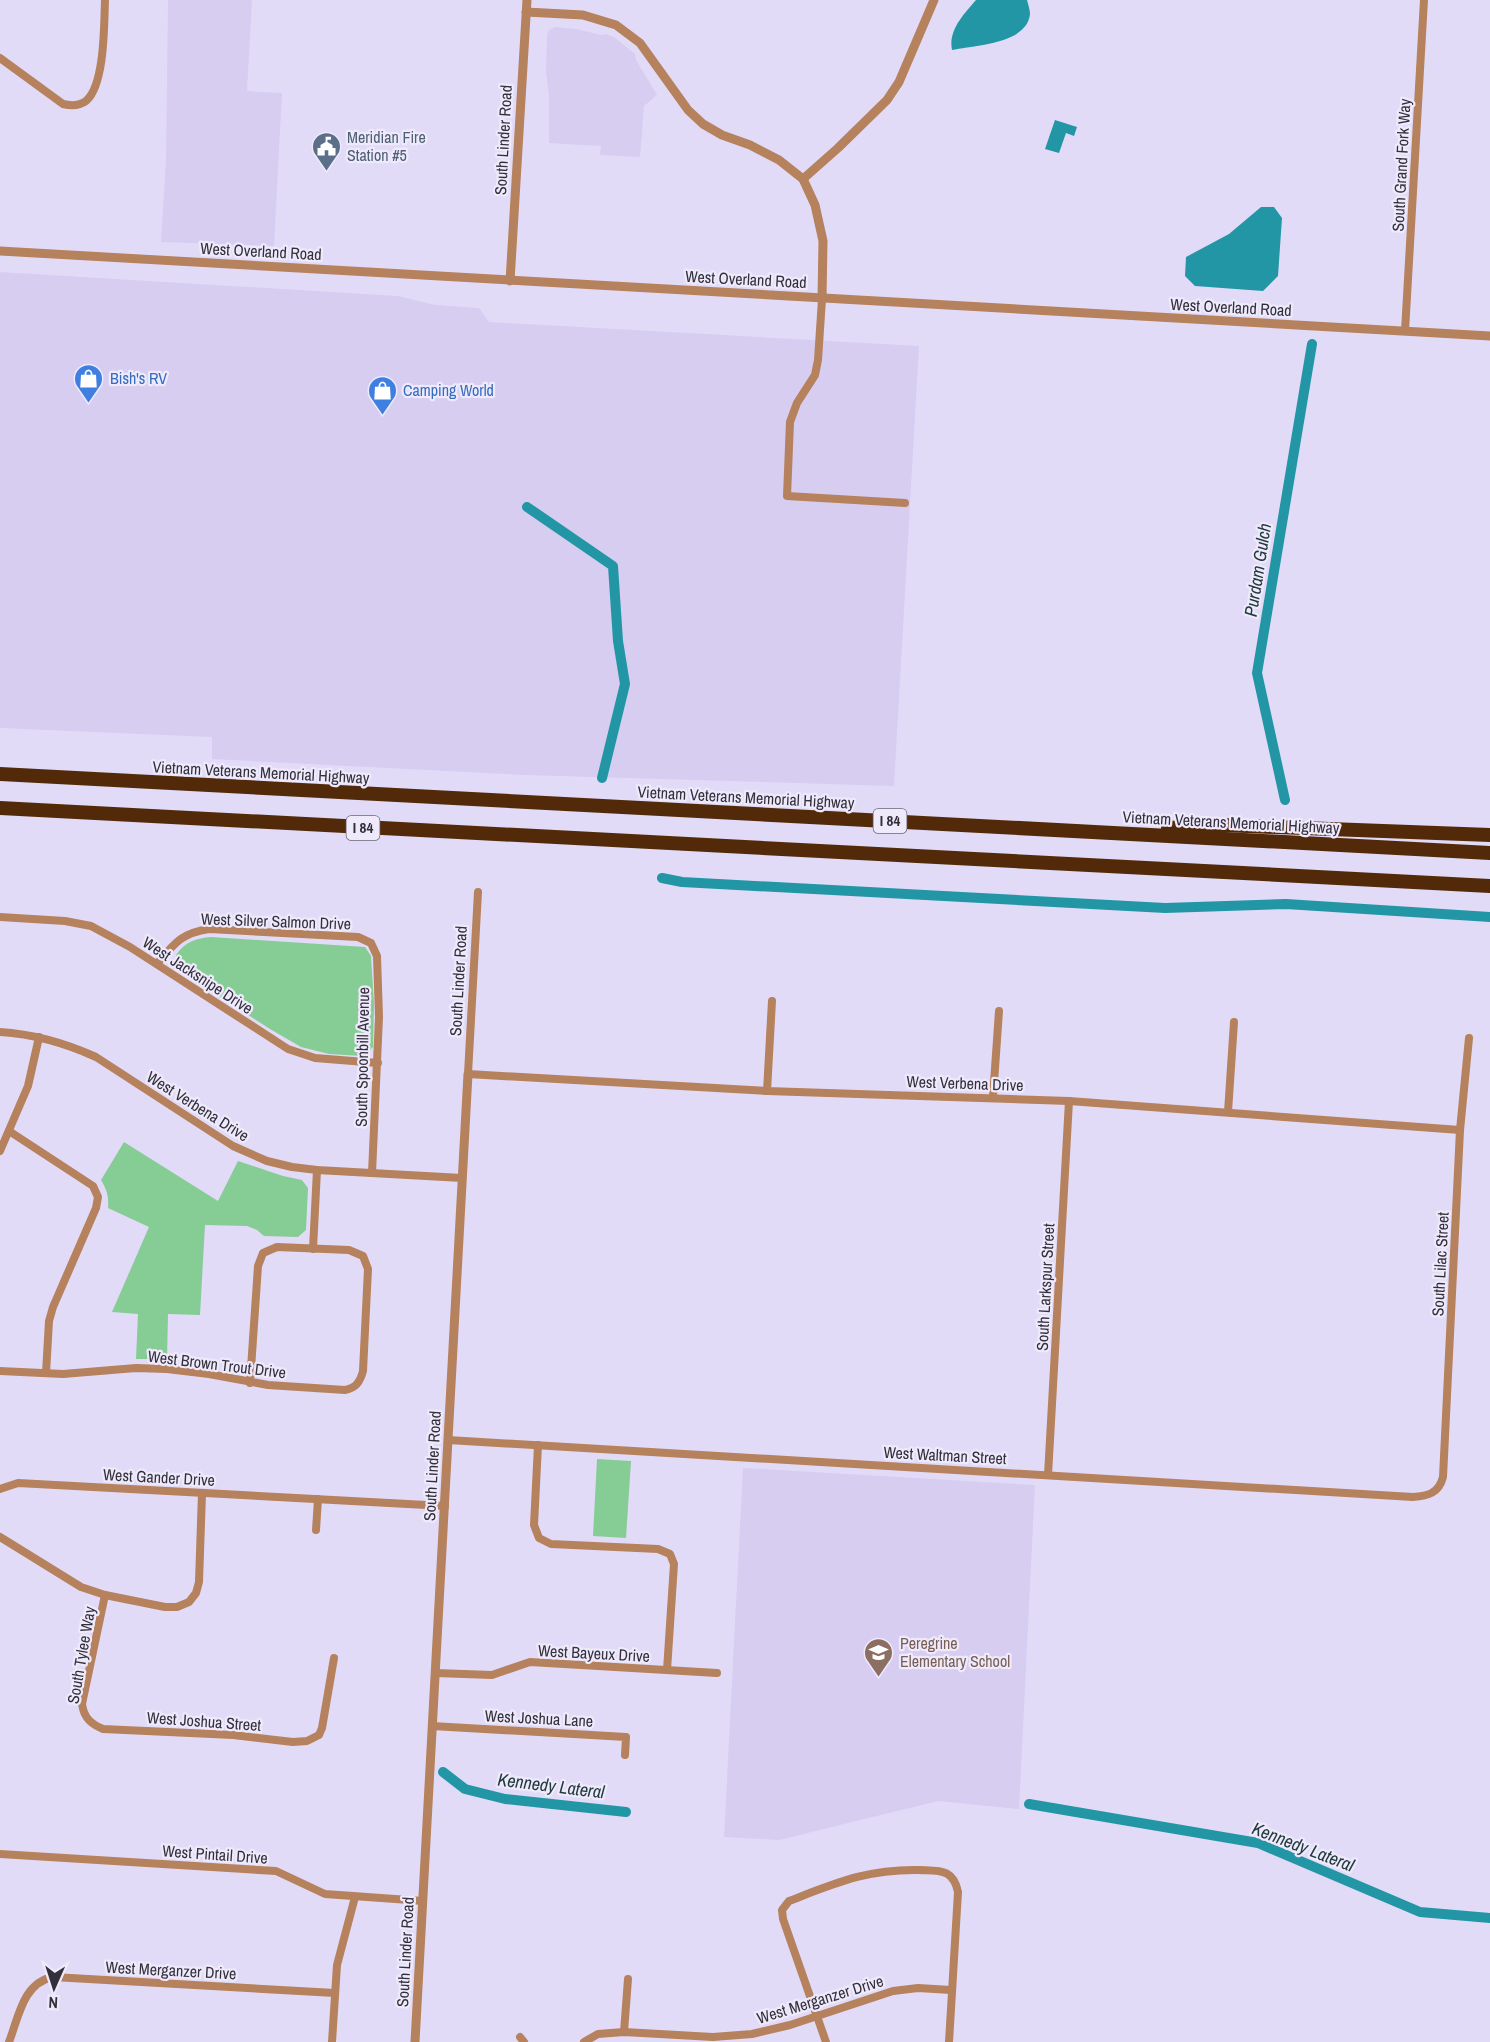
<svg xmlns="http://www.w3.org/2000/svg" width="1490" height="2042" viewBox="0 0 1490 2042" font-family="'Archivo Narrow',sans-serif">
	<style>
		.built { fill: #d6cdf1 }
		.green { fill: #86cc95 }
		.water { fill: #2296a5 }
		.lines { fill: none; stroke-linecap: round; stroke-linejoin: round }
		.canal { stroke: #2296a5; stroke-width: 10 }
		.minor { stroke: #b6815d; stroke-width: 8 }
		.tertiary { stroke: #b6815d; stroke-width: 9 }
		.motorway { stroke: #522a09; stroke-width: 14 }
		.labels { text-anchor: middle; stroke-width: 4.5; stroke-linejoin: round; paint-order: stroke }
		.shield { fill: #eeeafc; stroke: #6b6875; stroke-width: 1.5 }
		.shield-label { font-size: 15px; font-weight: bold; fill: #33303b }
		.service-label { font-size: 16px; fill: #4e5e75; stroke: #eeeafc; text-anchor: start }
		.street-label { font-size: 16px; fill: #33303b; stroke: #eeeafc }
		.shop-label { font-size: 16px; fill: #366cbe; stroke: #eeeafc; text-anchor: start }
		.education-label { font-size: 16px; fill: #785e54; stroke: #eeeafc; text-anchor: start }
		.water-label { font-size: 18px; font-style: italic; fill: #223a3d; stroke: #eeeafc }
	</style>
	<rect width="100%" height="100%" fill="#e2dbf8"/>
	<!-- built -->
	<g class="built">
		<path d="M168,0H252L247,91L282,93L274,246L161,242L166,159Z"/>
		<path d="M555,27L577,29L601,35L606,34L614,37L635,54L636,60L657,95L644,106L640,157L600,155L601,146L549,143V96L546,72L547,36L549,30Z"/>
		<path d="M0,272L398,296L435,305L479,308L489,322L919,346L894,786L525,775L212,759V737L0,728Z"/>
		<path d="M743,1468L1035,1485L1019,1809L938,1801L779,1840L724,1837Z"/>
	</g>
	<!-- green -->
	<g class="green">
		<path d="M211,937L365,947L371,956L374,1004L373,1047L365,1055L362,1056L329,1054L301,1047L270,1029L179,970L177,967L176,955C185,942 196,938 211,937Z"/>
		<path d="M124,1142L218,1201L238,1161L283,1176L302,1180L308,1188L306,1230L298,1237L264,1236L257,1230L247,1226L205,1225L200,1315L168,1314L167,1359H136L138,1314L112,1312L149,1227L108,1208C109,1197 107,1190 101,1180Z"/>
		<path d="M597,1459L631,1461L626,1538L593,1536Z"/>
	</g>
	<!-- water -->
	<g class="water">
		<path d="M976,0H1027C1028,4 1030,10 1030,14C1027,44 975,45 952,50C948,30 964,14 976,0Z"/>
		<path d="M1055,120L1077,127L1074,136L1066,133L1059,153L1045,149Z"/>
		<path d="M1261,207H1274L1282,218L1278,276L1263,291L1195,286L1185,276L1186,257L1229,234Z"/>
	</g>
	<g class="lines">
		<!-- canal -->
		<g class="canal">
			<path d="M527,507L613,566L618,641L625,684L602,778"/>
			<path d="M1285,800L1257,673L1312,344"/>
			<path d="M662,878L682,882L1165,908L1286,904L1490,917"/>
			<path d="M443,1772L465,1789L505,1799L626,1812"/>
			<path d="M1029,1804L1258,1843L1420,1912L1490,1918"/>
		</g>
		<!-- minor -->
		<g class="minor">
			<path d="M0,58L63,104C71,106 79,106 86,101C105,85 104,24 105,0"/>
			<path d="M822,299L818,360L815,375L797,403L790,422L787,496L905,503"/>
			<path d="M1405,331L1424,0"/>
			<path d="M478,892L468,1074L767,1091L1069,1101L1460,1130"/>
			<path d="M0,917L65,921L91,926L130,947L288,1049L315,1058L378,1063"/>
			<path d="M157,964C174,944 181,933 209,929L358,937L371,943L377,956L379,1017L372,1173"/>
			<path d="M0,1032C34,1034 65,1043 96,1057L233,1146L267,1161L292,1167L317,1170L462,1178"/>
			<path d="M767,1091L772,1001"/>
			<path d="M993,1097L999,1011"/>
			<path d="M1228,1112L1234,1022"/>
			<path d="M9,1131L93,1186L98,1197L96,1208L53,1307L49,1321L46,1373"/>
			<path d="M0,1151L28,1086L39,1037"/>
			<path d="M313,1249L317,1170"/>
			<path d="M0,1371L63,1374L136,1368L167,1369L209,1374L268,1385L345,1390C356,1388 360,1382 363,1371L368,1269L363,1256L349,1250L277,1247L263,1253L258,1266L250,1383"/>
			<path d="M448,1440L1413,1497C1428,1496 1439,1493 1443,1477L1460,1130L1469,1038"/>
			<path d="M538,1445L534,1525L539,1538L551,1544L658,1549L670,1554L674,1564L667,1670"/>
			<path d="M1048,1475L1069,1101"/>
			<path d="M0,1489L18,1483L445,1506"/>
			<path d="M316,1530L318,1499"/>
			<path d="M0,1537L81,1587L105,1595L165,1607H177L189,1602L196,1593L199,1582L202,1493"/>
			<path d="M105,1595L82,1704C84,1718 91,1724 103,1729L233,1735L293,1742L307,1741L319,1735L322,1728L334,1658"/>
			<path d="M435,1673L492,1675L530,1662L717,1673"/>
			<path d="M432,1726L626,1737L625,1755"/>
			<path d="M0,1854L276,1871L325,1894L423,1901"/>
			<path d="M624,2032L628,1979"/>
			<path d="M520,2037L524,2042"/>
			<path d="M9,2042C19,2016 23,1983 53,1977L335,1993"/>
			<path d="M332,2042L337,1965L355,1897"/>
			<path d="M584,2042L598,2034L624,2032L713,2037L752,2034L790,2025L893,1991L918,1988L951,1990"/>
			<path d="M826,2042L783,1919L782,1910L789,1901C836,1883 867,1869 919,1870C939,1871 953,1868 958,1892L949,2042"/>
		</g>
		<!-- tertiary -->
		<g class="tertiary">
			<path d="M526,12L583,15L616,25L640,43L688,110L703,124L722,135L750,145L779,160L803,179L815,205L823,241L822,299"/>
			<path d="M803,179L838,148L887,100L899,82L934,0"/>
			<path d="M0,251L1490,336"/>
			<path d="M510,281L527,0"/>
			<path d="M415,2042L468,1074"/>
		</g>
		<!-- motorway -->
		<g class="motorway">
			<path d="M0,774L1490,853"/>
			<path d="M0,808L1490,886"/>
			<path d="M1168,828L1221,825L1490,835"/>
		</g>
	</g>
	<!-- icons -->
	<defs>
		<symbol id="civic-pin" viewBox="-11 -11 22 30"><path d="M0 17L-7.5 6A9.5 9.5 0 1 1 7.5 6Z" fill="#5c6f8a" stroke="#eeeafc"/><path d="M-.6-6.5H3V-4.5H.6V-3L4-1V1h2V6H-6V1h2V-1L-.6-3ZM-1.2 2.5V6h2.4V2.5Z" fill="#fff"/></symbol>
		<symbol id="shop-pin" viewBox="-11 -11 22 30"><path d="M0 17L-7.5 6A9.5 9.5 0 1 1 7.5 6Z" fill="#3f7fe0" stroke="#eeeafc"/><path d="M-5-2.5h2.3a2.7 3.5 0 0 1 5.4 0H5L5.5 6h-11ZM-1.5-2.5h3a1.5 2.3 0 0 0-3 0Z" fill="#fff"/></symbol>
		<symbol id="school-pin" viewBox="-11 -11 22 30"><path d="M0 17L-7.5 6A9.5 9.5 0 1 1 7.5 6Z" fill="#8d6e63" stroke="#eeeafc"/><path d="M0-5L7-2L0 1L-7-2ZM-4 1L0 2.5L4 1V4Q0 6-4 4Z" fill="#fff"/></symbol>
	</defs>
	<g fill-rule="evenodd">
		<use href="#civic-pin" x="310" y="130" width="33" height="45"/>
		<use href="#shop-pin" x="72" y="362" width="33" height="45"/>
		<use href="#shop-pin" x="366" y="374" width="33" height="45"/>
		<use href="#school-pin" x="862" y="1636" width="33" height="45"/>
	</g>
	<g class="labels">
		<!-- shield labels -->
		<g class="shield">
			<rect x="873.5" y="809" width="33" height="24" rx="4.5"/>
			<rect x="346.5" y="816" width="33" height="24" rx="4.5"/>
		</g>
		<g class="shield-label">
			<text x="890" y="826">I 84</text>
			<text x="363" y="833">I 84</text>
		</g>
		<!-- service labels -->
		<g class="service-label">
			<text x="347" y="143">Meridian Fire<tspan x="347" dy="18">Station #5</tspan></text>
		</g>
		<!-- street labels -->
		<g class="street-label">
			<text transform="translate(503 140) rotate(-87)" y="6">South Linder Road</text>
			<text transform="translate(1401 165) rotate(-87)" y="6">South Grand Fork Way</text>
			<text transform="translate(261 251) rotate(3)" y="6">West Overland Road</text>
			<text transform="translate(746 279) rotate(3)" y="6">West Overland Road</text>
			<text transform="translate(1231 307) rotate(3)" y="6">West Overland Road</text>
			<text transform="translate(261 772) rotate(3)" y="6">Vietnam Veterans Memorial Highway</text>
			<text transform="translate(746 797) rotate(3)" y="6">Vietnam Veterans Memorial Highway</text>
			<text transform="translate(1231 822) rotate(3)" y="6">Vietnam Veterans Memorial Highway</text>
			<text transform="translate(276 921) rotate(2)" y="6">West Silver Salmon Drive</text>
			<text transform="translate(198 975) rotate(33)" y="6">West Jacksnipe Drive</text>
			<text transform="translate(458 981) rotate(-87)" y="6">South Linder Road</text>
			<text transform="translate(362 1057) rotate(-89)" y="6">South Spoonbill Avenue</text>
			<text transform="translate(965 1083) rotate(2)" y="6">West Verbena Drive</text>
			<text transform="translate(198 1106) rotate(32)" y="6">West Verbena Drive</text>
			<text transform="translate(1440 1264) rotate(-87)" y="6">South Lilac Street</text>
			<text transform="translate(1045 1287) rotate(-87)" y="6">South Larkspur Street</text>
			<text transform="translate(217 1364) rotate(7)" y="6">West Brown Trout Drive</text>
			<text transform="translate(945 1455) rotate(3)" y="6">West Waltman Street</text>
			<text transform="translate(432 1466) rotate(-87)" y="6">South Linder Road</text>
			<text transform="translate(159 1477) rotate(3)" y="6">West Gander Drive</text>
			<text transform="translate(594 1653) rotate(3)" y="6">West Bayeux Drive</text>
			<text transform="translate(81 1655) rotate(-80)" y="6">South Tylee Way</text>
			<text transform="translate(539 1718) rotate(3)" y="6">West Joshua Lane</text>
			<text transform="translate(204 1721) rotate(4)" y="6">West Joshua Street</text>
			<text transform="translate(215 1854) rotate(4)" y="6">West Pintail Drive</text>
			<text transform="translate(405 1952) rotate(-87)" y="6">South Linder Road</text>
			<text transform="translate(171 1970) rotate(3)" y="6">West Merganzer Drive</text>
			<text transform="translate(820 1999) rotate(-17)" y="6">West Merganzer Drive</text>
		</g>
		<!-- shop labels -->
		<g class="shop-label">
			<text x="110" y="384">Bish's RV</text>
			<text x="403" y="396">Camping World</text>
		</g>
		<!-- education labels -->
		<g class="education-label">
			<text x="900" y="1649">Peregrine<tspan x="900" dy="18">Elementary School</tspan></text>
		</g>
		<!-- water labels -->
		<g class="water-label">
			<text transform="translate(1258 570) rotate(-81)" y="6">Purdam Gulch</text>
			<text transform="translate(551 1786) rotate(7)" y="6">Kennedy Lateral</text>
			<text transform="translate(1303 1847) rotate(21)" y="6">Kennedy Lateral</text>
		</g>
	</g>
	<!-- north arrow -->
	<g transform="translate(54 1988) rotate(183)" stroke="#eeeafc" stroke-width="4.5" paint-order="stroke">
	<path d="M0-4.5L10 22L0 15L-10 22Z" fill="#33303b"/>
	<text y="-9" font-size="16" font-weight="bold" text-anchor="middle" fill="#33303b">N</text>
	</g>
</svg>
